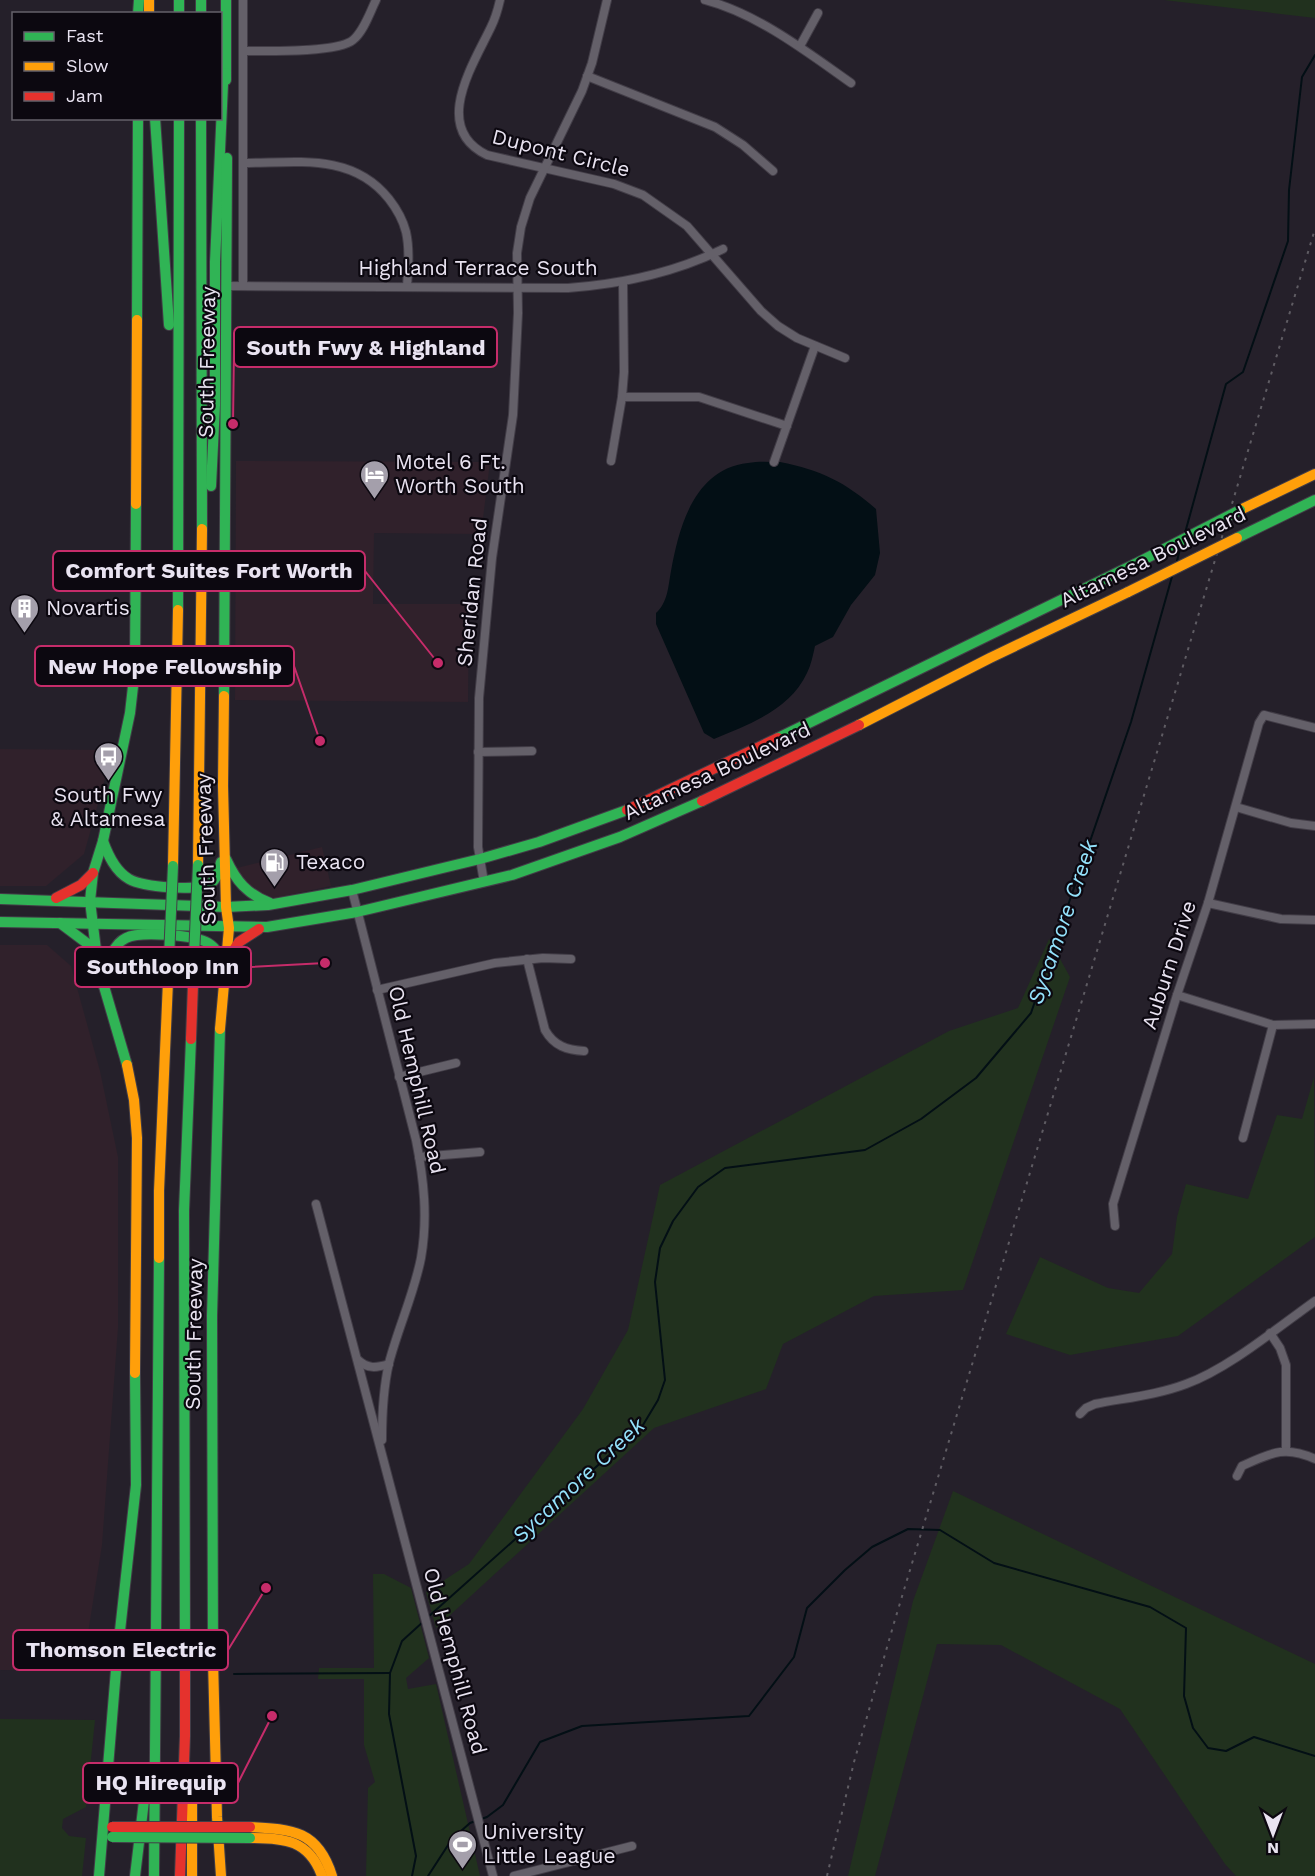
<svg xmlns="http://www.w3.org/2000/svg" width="1315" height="1876" viewBox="0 0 1315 1876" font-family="'Work Sans',sans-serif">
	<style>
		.commercial { fill: #30212b }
		.green { fill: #21311e }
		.water { fill: #030f15 }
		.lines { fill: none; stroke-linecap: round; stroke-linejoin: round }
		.stream { stroke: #030f15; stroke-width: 2 }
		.street-casing { stroke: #423d47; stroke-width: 10 }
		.fast-casing { stroke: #423d47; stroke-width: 12 }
		.slow-casing { stroke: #423d47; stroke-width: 12 }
		.jam-casing { stroke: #423d47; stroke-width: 12 }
		.street { stroke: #646069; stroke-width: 8 }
		.fast { stroke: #30b455; stroke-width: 10 }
		.slow { stroke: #ff9f0a; stroke-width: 10 }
		.jam { stroke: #e5322d; stroke-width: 10 }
		.rail { stroke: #5f5c63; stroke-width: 2; stroke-dasharray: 3 6; stroke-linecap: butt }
		.fast-bridge-casing { stroke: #423d47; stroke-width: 12; stroke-linecap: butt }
		.slow-bridge-casing { stroke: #423d47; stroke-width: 12; stroke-linecap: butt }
		.jam-bridge-casing { stroke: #423d47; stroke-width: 12; stroke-linecap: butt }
		.fast-bridge { stroke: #30b455; stroke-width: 10 }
		.slow-bridge { stroke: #ff9f0a; stroke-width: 10 }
		.jam-bridge { stroke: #e5322d; stroke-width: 10 }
		.labels { text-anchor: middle; stroke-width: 4.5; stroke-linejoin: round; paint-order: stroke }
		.street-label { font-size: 21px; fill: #e9e3f1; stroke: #0c0810 }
		.poi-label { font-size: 21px; fill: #e9e3f1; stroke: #0c0810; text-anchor: start }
		.water-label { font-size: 22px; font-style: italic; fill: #94e2fc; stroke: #0c0810 }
		.leader { fill: none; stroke: #c62c6a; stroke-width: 2 }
		.callout-dot { fill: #c62c6a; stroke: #0c0810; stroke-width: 2 }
		.callout { fill: #0c0810; stroke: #c62c6a; stroke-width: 2 }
		.callout-label { font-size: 22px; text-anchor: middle; font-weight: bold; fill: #e9e3f1 }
	</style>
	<rect width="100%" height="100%" fill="#25202a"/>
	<!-- commercial -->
	<g class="commercial">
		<path d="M236,461L490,462L481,534L374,533L373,604H469L468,702L235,700Z"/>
		<path d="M0,749L113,750L84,854L46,886H0Z"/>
		<path d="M322,847L331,886L275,898L260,896L240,880L237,868Z"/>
		<path d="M0,945H47L71,966L100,1071L118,1157V1328L102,1545L82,1671L0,1670Z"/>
	</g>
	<!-- green -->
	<g class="green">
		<path d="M1164,0H1315V18Z"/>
		<path d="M1049,939L1070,977L963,1290L874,1296L783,1344L766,1389L654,1428L436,1628L426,1592L469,1564L583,1409L628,1330L660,1185L949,1031L1018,1008Z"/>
		<path d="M1314,1077L1315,1237L1178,1336L1070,1355L1006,1334L1040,1257L1108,1288L1139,1293L1172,1254L1177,1217L1186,1184L1248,1199L1277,1115L1302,1119Z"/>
		<path d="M953,1491L1315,1664V1876H1236L1225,1864L1120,1709L1001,1645L937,1644L875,1876H848L913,1601Z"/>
		<path d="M373,1574H384L411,1588L429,1658L406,1678L408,1689L436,1684L480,1876H366L368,1788L375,1782L364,1745V1679H318L319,1668H374Z"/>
		<path d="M0,1719L95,1720L86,1807L63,1819L62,1828L69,1836L86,1838L82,1876H0Z"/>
	</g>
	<!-- water -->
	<path class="water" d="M780,462C821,470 845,482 876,509L880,553L875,575L851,605L833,637L815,646C813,655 811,665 807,673C790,710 749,724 714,739L704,733L656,624V613C668,602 668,587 671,571C679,527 694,469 748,463C758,461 770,462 780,462Z"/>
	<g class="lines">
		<!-- stream -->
		<g class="stream">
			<path d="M1185,533L1226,384L1243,372L1288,241L1289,190L1302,77L1315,55"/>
			<path d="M1176,565L1181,545"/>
			<path d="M428,1617L643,1425L658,1400L665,1380L655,1282L660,1248L673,1221L698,1187L725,1168L865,1150L921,1119L976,1078L1031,1013L1131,722L1173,573"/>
			<path d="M234,1674L390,1673"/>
			<path d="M412,1876L416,1856L389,1714L390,1673L402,1641L424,1621"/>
			<path d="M428,1876L452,1839L470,1823L487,1817L503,1805L540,1742L582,1726L749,1716L794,1657L807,1608L845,1570L872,1547L908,1529L940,1530L994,1563L1150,1607L1186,1628L1184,1696L1193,1728L1208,1748L1226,1751L1254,1737L1315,1756"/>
		</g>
		<defs>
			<g id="street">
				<path d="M500,0C498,9 495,19 491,27C473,65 431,128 487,155L614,184L643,195L687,226L761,311L778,326L797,338L845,358"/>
				<path d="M705,0C758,14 807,52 851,83"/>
				<path d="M800,46L818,13"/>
				<path d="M243,51C264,51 338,53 353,40C364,31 370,12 376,0"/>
				<path d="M587,76L715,127L743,145L773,171"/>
				<path d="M243,163C295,163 352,152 389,199C396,208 403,220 406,232C410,250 408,269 407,287"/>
				<path d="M227,286L568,288C622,284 674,273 723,249"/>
				<path d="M243,286V0"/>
				<path d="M622,397H699L787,426"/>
				<path d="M611,461L622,397L624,372L623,282"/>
				<path d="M774,462L815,346"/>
				<path d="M478,752L532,751"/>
				<path d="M1236,807L1291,823L1315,826"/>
				<path d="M484,882L478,847L479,698L492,558L513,415L518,313L517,253L521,227L530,198L582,91L592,63L607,0"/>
				<path d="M352,890L416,1140C424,1180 428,1218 421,1258C414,1294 398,1328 389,1363C383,1389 382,1414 382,1440"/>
				<path d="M1208,903L1281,919L1315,920"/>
				<path d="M527,959L545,1030C554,1046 567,1050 584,1051"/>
				<path d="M377,990L495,963L543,958L571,959"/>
				<path d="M1177,995L1273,1025L1315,1024"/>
				<path d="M399,1077L456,1063"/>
				<path d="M1243,1138L1273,1025"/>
				<path d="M419,1157L480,1152"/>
				<path d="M316,1204L493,1876"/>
				<path d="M1115,1226L1113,1204L1177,995L1208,903L1259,723L1264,715L1315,728"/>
				<path d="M1270,1333L1280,1348L1286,1365V1451"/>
				<path d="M358,1360C368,1369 376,1368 389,1364"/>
				<path d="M1080,1414L1086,1408L1095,1404C1125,1398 1157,1395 1186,1384C1228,1369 1277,1328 1315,1301"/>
				<path d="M1237,1476L1242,1466C1271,1453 1285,1445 1315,1459"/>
				<path d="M514,1876L632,1846"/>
			</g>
			<g id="fast">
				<path d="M179,0V14"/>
				<path d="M201,0V14"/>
				<path d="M226,0V80"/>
				<path d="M138,14L139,0"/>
				<path d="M155,118L169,325"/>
				<path d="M201,118L202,529"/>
				<path d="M137,320L138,118"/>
				<path d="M211,486L215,405V262L223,84L226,73"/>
				<path d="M1237,538L1315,500"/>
				<path d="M178,610L179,118"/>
				<path d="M224,696L227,158"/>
				<path d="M778,738L1135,564"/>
				<path d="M103,841C108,855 115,871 129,879C143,887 198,892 211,883C218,878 219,869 221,862"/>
				<path d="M226,859C236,881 247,894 270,903"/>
				<path d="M0,899L226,907L268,905L352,890L480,859L539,842L627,810"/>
				<path d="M0,922L267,927L357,912L512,875L620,837L702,801"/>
				<path d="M60,923L96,950"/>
				<path d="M103,982C107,968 111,945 126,938C140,931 195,935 208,943C218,949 222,961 223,971"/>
				<path d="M127,1065L103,983L96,950L90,901L93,873L103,841L130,713L135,669L136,504"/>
				<path d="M185,1649L184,1211L191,1039"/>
				<path d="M213,1660L212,1316L220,1029"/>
				<path d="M99,1876L117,1658L136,1485L135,1373"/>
				<path d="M135,1876L146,1784"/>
				<path d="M154,1876L159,1258"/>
			</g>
			<g id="slow">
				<path d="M149,0V14"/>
				<path d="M136,504L137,320"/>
				<path d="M1240,510L1315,474"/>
				<path d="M859,725L990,658L1128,592"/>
				<path d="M198,865L202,529"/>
				<path d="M173,866L178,610"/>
				<path d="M220,1029L229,928L226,907L223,786L224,696"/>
				<path d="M127,1065L134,1100L137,1138L135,1373"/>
				<path d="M159,1258V1191L169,958"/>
				<path d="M213,1660L217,1817L221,1876"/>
				<path d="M192,1798V1876"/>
				<path d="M250,1827C293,1829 318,1831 332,1876"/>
				<path d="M250,1838C285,1838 309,1840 322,1876"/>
			</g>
			<g id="jam">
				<path d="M702,801L859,725"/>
				<path d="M627,810L778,738"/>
				<path d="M56,898L81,885L93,873"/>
				<path d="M228,959L239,942L259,929"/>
				<path d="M191,1039L194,957"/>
				<path d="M180,1876L185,1736V1649"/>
			</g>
		</defs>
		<!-- street casing -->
		<use href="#street" class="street-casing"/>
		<!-- fast casing -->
		<use href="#fast" class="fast-casing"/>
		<!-- slow casing -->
		<use href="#slow" class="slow-casing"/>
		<!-- jam casing -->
		<use href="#jam" class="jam-casing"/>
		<!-- street -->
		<use href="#street" class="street"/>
		<!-- fast -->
		<use href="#fast" class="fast"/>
		<!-- slow -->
		<use href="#slow" class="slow"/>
		<!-- jam -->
		<use href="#jam" class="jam"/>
		<!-- rail -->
		<path class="rail" d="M827,1876L854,1762L894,1623L1315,229"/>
		<defs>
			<g id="fast-bridge">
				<path d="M1135,564L1240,510"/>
				<path d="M194,957L198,865"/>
				<path d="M169,958L173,866"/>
				<path d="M112,1837L250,1838"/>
			</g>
			<path id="slow-bridge" d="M1128,592L1237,538"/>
			<path id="jam-bridge" d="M112,1827H250"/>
		</defs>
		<!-- fast-bridge casing -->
		<use href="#fast-bridge" class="fast-bridge-casing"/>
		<!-- slow-bridge casing -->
		<use href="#slow-bridge" class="slow-bridge-casing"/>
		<!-- jam-bridge casing -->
		<use href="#jam-bridge" class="jam-bridge-casing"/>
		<!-- fast-bridge -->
		<use href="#fast-bridge" class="fast-bridge"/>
		<!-- slow-bridge -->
		<use href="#slow-bridge" class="slow-bridge"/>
		<!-- jam-bridge -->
		<use href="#jam-bridge" class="jam-bridge"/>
	</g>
	<!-- icons -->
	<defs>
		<symbol id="hotel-pin" viewBox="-11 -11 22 30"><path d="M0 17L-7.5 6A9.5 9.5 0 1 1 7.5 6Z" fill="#a49fab" stroke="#0c0810"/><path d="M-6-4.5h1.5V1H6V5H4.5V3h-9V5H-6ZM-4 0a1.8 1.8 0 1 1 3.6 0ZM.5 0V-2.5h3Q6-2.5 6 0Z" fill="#fff"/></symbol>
		<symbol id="building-pin" viewBox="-11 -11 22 30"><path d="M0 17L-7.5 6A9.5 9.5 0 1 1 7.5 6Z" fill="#a49fab" stroke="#0c0810"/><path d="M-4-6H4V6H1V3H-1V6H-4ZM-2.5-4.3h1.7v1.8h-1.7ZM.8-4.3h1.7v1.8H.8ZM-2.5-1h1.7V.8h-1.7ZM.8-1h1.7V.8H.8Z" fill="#fff"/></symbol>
		<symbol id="bus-pin" viewBox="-11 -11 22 30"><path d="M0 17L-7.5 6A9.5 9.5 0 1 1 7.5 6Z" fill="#a49fab" stroke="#0c0810"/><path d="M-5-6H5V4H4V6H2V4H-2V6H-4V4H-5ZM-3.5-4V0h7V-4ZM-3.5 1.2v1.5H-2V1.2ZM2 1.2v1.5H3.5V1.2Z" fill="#fff"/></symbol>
		<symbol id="fuel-pin" viewBox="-11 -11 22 30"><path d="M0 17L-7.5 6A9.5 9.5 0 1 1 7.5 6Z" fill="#a49fab" stroke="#0c0810"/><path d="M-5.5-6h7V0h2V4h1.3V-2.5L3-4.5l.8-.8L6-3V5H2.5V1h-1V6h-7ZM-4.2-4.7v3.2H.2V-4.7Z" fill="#fff"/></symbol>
		<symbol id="stadium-pin" viewBox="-11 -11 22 30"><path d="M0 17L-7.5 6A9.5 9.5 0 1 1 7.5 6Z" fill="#a49fab" stroke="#0c0810"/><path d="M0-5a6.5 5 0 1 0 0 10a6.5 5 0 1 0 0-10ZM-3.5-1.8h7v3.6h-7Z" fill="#fff"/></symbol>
	</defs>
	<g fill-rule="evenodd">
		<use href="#hotel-pin" x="358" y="458" width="33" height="45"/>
		<use href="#building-pin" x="8" y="592" width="33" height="45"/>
		<use href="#bus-pin" x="92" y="740" width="33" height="45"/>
		<use href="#fuel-pin" x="258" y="846" width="33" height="45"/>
		<use href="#stadium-pin" x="446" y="1828" width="33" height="45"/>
	</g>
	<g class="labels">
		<!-- street labels -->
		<g class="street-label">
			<text transform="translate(561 153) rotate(14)" y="7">Dupont Circle</text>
			<text x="478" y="275">Highland Terrace South</text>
			<text transform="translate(207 362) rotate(-89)" y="7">South Freeway</text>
			<text transform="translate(1153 557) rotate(-26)" y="7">Altamesa Boulevard</text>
			<text transform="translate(472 592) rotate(-84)" y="7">Sheridan Road</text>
			<text transform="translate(717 771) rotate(-25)" y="7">Altamesa Boulevard</text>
			<text transform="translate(206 849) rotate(-92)" y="7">South Freeway</text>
			<text transform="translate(1169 965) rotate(-72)" y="7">Auburn Drive</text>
			<text transform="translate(417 1080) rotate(77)" y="7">Old Hemphill Road</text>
			<text transform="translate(194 1334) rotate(-89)" y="7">South Freeway</text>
			<text transform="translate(455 1661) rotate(75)" y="7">Old Hemphill Road</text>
		</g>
		<!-- poi labels -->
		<g class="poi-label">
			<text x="395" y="469">Motel 6 Ft.<tspan x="395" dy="24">Worth South</tspan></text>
			<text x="46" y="615">Novartis</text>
			<text x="108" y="802" text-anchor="middle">South Fwy<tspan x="108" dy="24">&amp; Altamesa</tspan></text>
			<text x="296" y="869">Texaco</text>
			<text x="483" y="1839">University<tspan x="483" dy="24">Little League</tspan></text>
		</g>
		<!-- water labels -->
		<g class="water-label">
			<text transform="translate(1062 922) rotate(-71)" y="8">Sycamore Creek</text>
			<text transform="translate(578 1480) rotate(-43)" y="8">Sycamore Creek</text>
		</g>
	</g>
	<!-- callouts -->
	<path class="leader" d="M233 424L234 347M438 663L365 571M320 741L294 666M325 963L251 967M266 1588L228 1650M272 1716L238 1783"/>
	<g class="callout-dot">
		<circle cx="233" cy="424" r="6"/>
		<circle cx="438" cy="663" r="6"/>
		<circle cx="320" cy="741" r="6"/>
		<circle cx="325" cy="963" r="6"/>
		<circle cx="266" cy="1588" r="6"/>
		<circle cx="272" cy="1716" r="6"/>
	</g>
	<g class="callout">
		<rect x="234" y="327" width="263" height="40" rx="6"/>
		<rect x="53" y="551" width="312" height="40" rx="6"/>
		<rect x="35" y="646" width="259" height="40" rx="6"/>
		<rect x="75" y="947" width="176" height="40" rx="6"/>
		<rect x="13" y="1630" width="215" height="40" rx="6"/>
		<rect x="83" y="1763" width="155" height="40" rx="6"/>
	</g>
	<g class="callout-label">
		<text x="366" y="355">South Fwy &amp; Highland</text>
		<text x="209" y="578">Comfort Suites Fort Worth</text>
		<text x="165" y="674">New Hope Fellowship</text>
		<text x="163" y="974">Southloop Inn</text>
		<text x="121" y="1657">Thomson Electric</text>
		<text x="161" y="1790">HQ Hirequip</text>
	</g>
	<!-- legend -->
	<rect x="12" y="12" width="210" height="108" fill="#0c0810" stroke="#64606a" stroke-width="1.5"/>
	<rect x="24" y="32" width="30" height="9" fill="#30b455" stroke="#64606a" stroke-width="1.5"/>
	<text x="66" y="42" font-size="18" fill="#e9e3f1">Fast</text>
	<rect x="24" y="62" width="30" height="9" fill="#ff9f0a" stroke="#64606a" stroke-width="1.5"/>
	<text x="66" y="72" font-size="18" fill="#e9e3f1">Slow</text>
	<rect x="24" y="92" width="30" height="9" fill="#e5322d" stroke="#64606a" stroke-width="1.5"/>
	<text x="66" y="102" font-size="18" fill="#e9e3f1">Jam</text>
	<!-- north arrow -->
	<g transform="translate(1273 1834) rotate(180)" stroke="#0c0810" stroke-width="4.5" paint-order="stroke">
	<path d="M0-4.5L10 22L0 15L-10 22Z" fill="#e9e3f1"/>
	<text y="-9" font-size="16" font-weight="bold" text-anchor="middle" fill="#e9e3f1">N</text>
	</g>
</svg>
